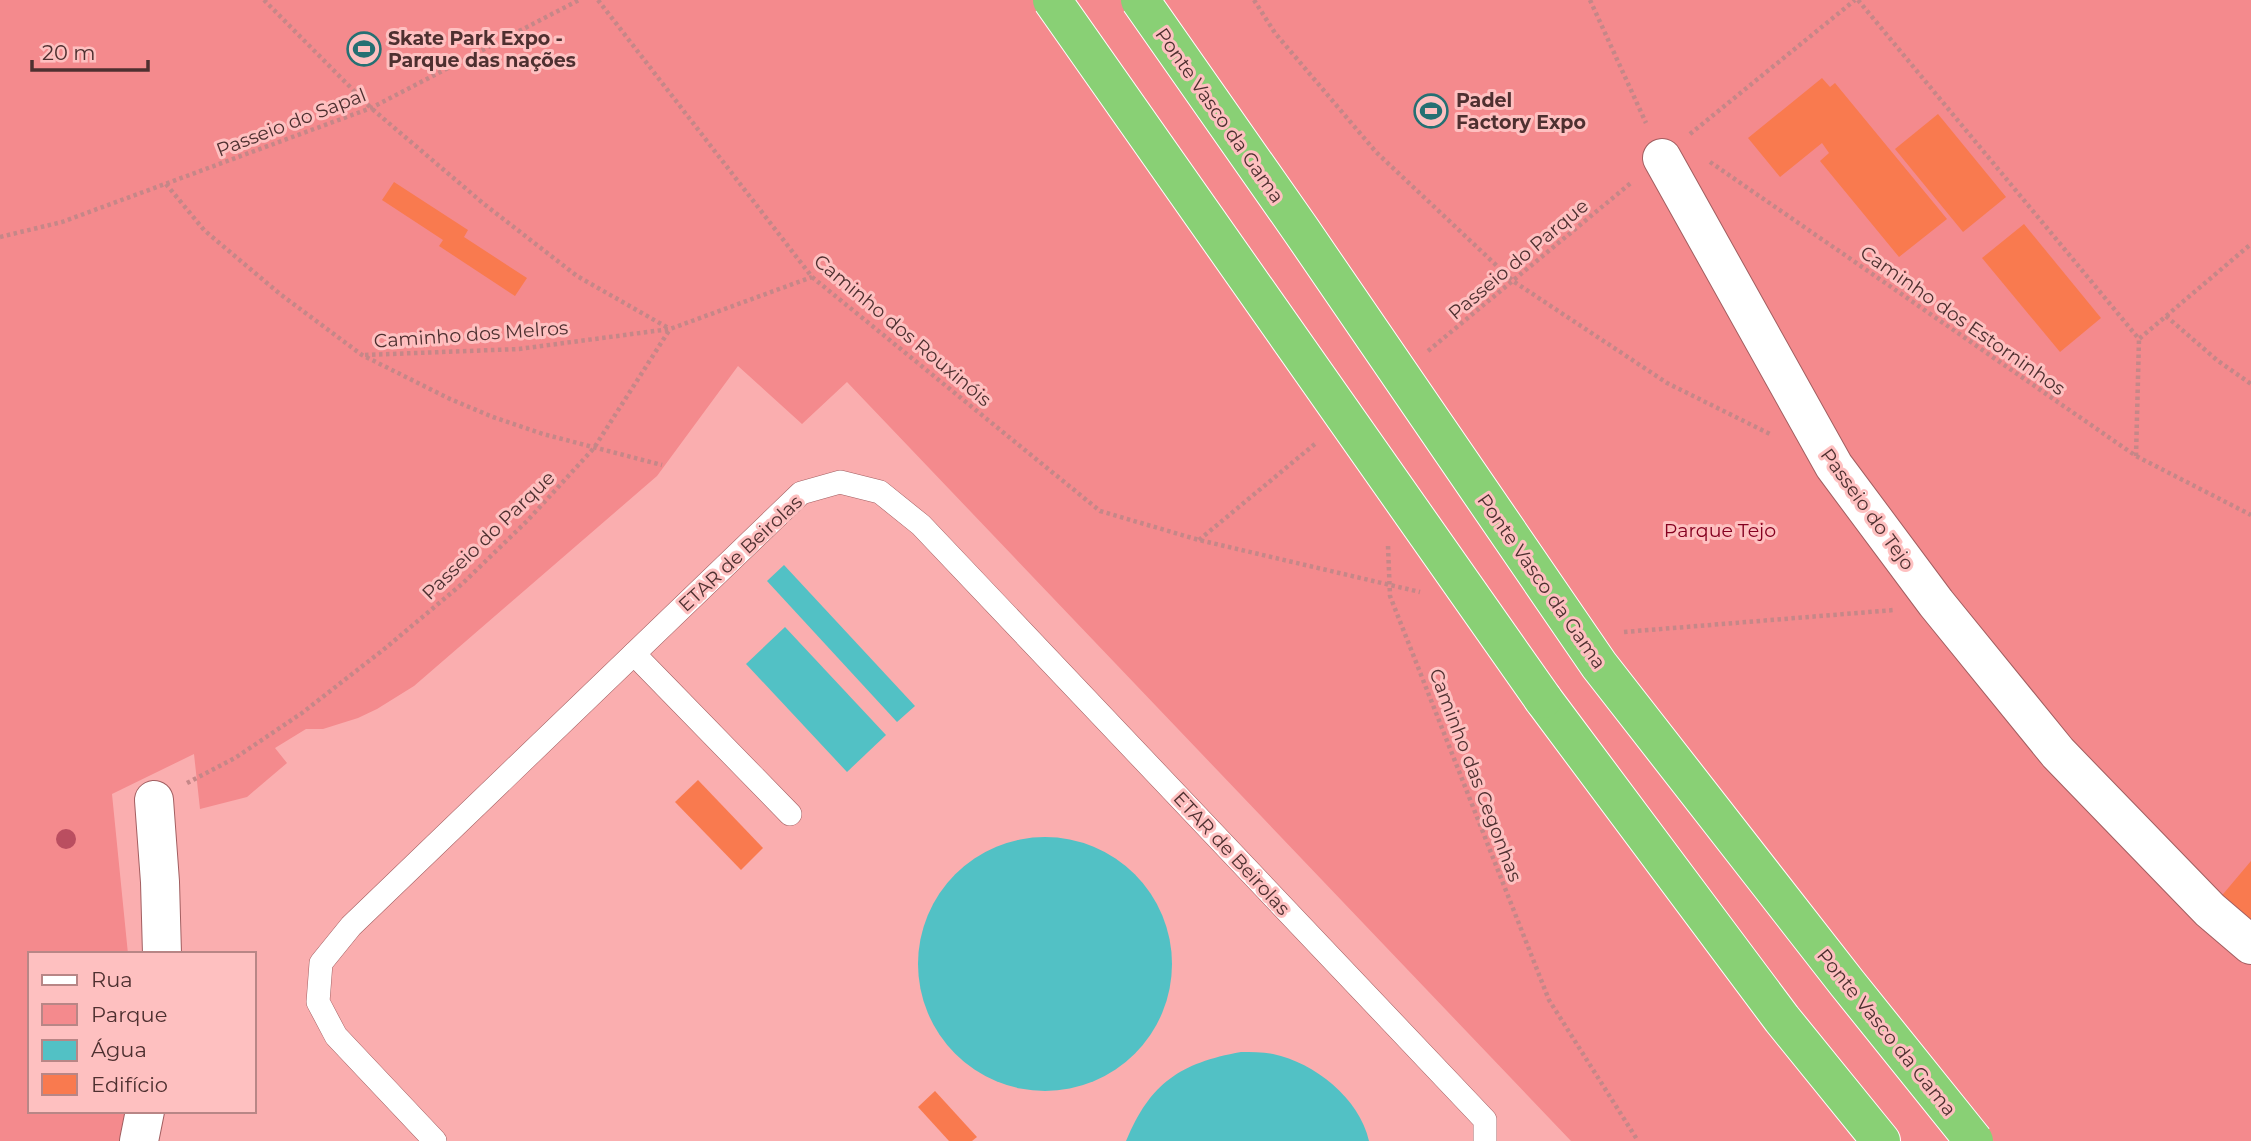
<svg xmlns="http://www.w3.org/2000/svg" width="2251" height="1141" viewBox="0 0 2251 1141" font-family="Montserrat,sans-serif">
	<style>
		.green { fill: #f48a8d }
		.water { fill: #52c1c5 }
		.building { fill: #f97a4f }
		.lines { fill: none; stroke-linecap: round; stroke-linejoin: round }
		.lane-casing { stroke: #a25e60; stroke-width: 24 }
		.street-casing { stroke: #a25e60; stroke-width: 40 }
		.highway-casing { stroke: #fff; stroke-width: 40 }
		.path { stroke: #c58788; stroke-width: 4.5; stroke-dasharray: 3.5 3.5; stroke-linecap: butt }
		.lane { stroke: #fff; stroke-width: 23 }
		.street { stroke: #fff; stroke-width: 38 }
		.highway { stroke: #89d075; stroke-width: 38 }
		.highway-bridge-casing { stroke: #fff; stroke-width: 40; stroke-linecap: butt }
		.highway-bridge { stroke: #89d075; stroke-width: 38 }
		.tree { fill: #ba4e60 }
		.labels { text-anchor: middle; stroke-width: 6; stroke-linejoin: round; paint-order: stroke }
		.poi-label { font-size: 19px; font-weight: bold; fill: #4e3030; stroke: #fec0c0; text-anchor: start }
		.street-label { font-size: 19px; fill: #4e3030; stroke: #fec0c0 }
		.park-label { font-size: 19px; fill: #850020; stroke: #fec0c0 }
	</style>
	<rect width="100%" height="100%" fill="#faaeaf"/>
	<!-- green -->
	<path class="green" d="M0,0H2251V1141H1571L847,382L802,424L738,366L657,476L414,686L377,709L358,718L323,729H306L275,748L287,763L247,797L200,809L194,754L112,794L128,954H30V1111H125L119,1141H0Z"/>
	<!-- water -->
	<g class="water">
		<path d="M784,565L915,706L897,722L767,581Z"/>
		<path d="M785,627L886,735L847,772L746,664Z"/>
		<circle cx="1045" cy="964" r="127"/>
		<path d="M1241,1052C1251,1052 1263,1052 1273,1054C1315,1063 1359,1098 1369,1141H1126C1150,1083 1180,1063 1241,1052Z"/>
	</g>
	<!-- building -->
	<g class="building">
		<path d="M1822,78L1830,87L1835,83L1947,219L1899,257L1820,161L1829,153L1822,143L1780,177L1748,138Z"/>
		<path d="M1938,114L2006,197L1963,232L1895,149Z"/>
		<path d="M394,182L468,230L464,237L527,278L515,296L439,246L443,240L382,200Z"/>
		<path d="M2024,224L2101,318L2060,352L1982,258Z"/>
		<path d="M698,780L763,848L741,870L675,802Z"/>
		<path d="M2251,861V938L2213,906Z"/>
		<path d="M935,1091L977,1137L972,1141H949L918,1107Z"/>
	</g>
	<g class="lines">
		<defs>
			<g id="lane">
				<path d="M634,654L790,814"/>
				<path d="M435,1141L336,1036L318,1002L321,963L351,926L801,493L840,482L880,492L921,525L1485,1120V1141"/>
			</g>
			<g id="street">
				<path d="M1662,158L1834,466L1936,603L2058,753L2210,910L2251,945"/>
				<path d="M154,800L160,882L162,954"/>
				<path d="M139,1141L145,1111"/>
			</g>
			<path id="highway" d="M1543,699L1782,1019L1881,1141"/>
		</defs>
		<!-- lane casing -->
		<use href="#lane" class="lane-casing"/>
		<!-- street casing -->
		<use href="#street" class="street-casing"/>
		<!-- highway casing -->
		<use href="#highway" class="highway-casing"/>
		<!-- path -->
		<g class="path">
			<path d="M264,0L371,108L484,204L577,276L670,329"/>
			<path d="M598,0L812,277L1100,511L1199,540L1420,592"/>
			<path d="M1254,0L1275,33L1376,152L1513,281L1667,383L1772,435"/>
			<path d="M1590,0L1646,123"/>
			<path d="M1858,0L2139,339L2251,244"/>
			<path d="M1690,134L1855,0"/>
			<path d="M1710,162L2136,456L2251,515"/>
			<path d="M166,184L204,230L280,294L362,355L450,399L493,417L543,434L662,465"/>
			<path d="M0,237L62,222L371,108L579,0"/>
			<path d="M2166,316L2218,361L2251,384"/>
			<path d="M1428,351L1632,182"/>
			<path d="M365,355L519,349L670,329L812,277"/>
			<path d="M2136,456L2139,339"/>
			<path d="M1199,540L1316,443"/>
			<path d="M1388,546L1390,596L1549,1000L1638,1141"/>
			<path d="M1624,632L1894,610"/>
			<path d="M187,783L235,758L302,713L383,650L462,584L527,521L594,448L670,329"/>
		</g>
		<!-- lane -->
		<use href="#lane" class="lane"/>
		<!-- street -->
		<use href="#street" class="street"/>
		<!-- highway -->
		<use href="#highway" class="highway"/>
		<defs>
			<g id="highway-bridge">
				<path d="M1052,0L1543,699"/>
				<path d="M1140,0L1301,230L1599,665L1847,983L1974,1141"/>
			</g>
		</defs>
		<!-- highway-bridge casing -->
		<use href="#highway-bridge" class="highway-bridge-casing"/>
		<!-- highway-bridge -->
		<use href="#highway-bridge" class="highway-bridge"/>
	</g>
	<!-- trees -->
	<circle class="tree" cx="66" cy="839" r="10"/>
	<!-- icons -->
	<defs>
		<symbol id="stadium-ring" viewBox="-11 -11 22 22"><circle r="9.5" fill="#fec0c0" stroke="#257073" stroke-width="1.5"/><path d="M0-5a6.5 5 0 1 0 0 10a6.5 5 0 1 0 0-10ZM-3.5-1.8h7v3.6h-7Z" fill="#257073"/></symbol>
	</defs>
	<g fill-rule="evenodd">
		<use href="#stadium-ring" x="345" y="30" width="38" height="38"/>
		<use href="#stadium-ring" x="1412" y="92" width="38" height="38"/>
	</g>
	<g class="labels">
		<!-- poi labels -->
		<g class="poi-label">
			<text x="388" y="45">Skate Park Expo -<tspan x="388" dy="22">Parque das nações</tspan></text>
			<text x="1456" y="107">Padel<tspan x="1456" dy="22">Factory Expo</tspan></text>
		</g>
		<!-- street labels -->
		<g class="street-label">
			<text transform="translate(1220 115) rotate(55)" y="7">Ponte Vasco da Gama</text>
			<text transform="translate(291 122) rotate(-21)" y="7">Passeio do Sapal</text>
			<text transform="translate(1518 259) rotate(-40)" y="7">Passeio do Parque</text>
			<text transform="translate(1963 320) rotate(35)" y="7">Caminho dos Estorninhos</text>
			<text transform="translate(903 330) rotate(40)" y="7">Caminho dos Rouxinóis</text>
			<text transform="translate(471 334) rotate(-4)" y="7">Caminho dos Melros</text>
			<text transform="translate(1868 509) rotate(54)" y="7">Passeio do Tejo</text>
			<text transform="translate(488 535) rotate(-44)" y="7">Passeio do Parque</text>
			<text transform="translate(740 553) rotate(-43)" y="7">ETAR de Beirolas</text>
			<text transform="translate(1542 581) rotate(55)" y="7">Ponte Vasco da Gama</text>
			<text transform="translate(1476 775) rotate(69)" y="7">Caminho das Cegonhas</text>
			<text transform="translate(1232 853) rotate(47)" y="7">ETAR de Beirolas</text>
			<text transform="translate(1887 1032) rotate(51)" y="7">Ponte Vasco da Gama</text>
		</g>
		<!-- park labels -->
		<g class="park-label">
			<text x="1720" y="537">Parque Tejo</text>
		</g>
	</g>
	<!-- legend -->
	<rect x="28" y="952" width="228" height="161" fill="#fec0c0" stroke="#b88686" stroke-width="2"/>
	<rect x="42" y="975" width="35" height="10" fill="#ffffff" stroke="#b88686" stroke-width="2"/>
	<text x="91" y="987" font-size="21" fill="#4e3030">Rua</text>
	<rect x="42" y="1004" width="35" height="21" fill="#f48a8d" stroke="#b88686" stroke-width="2"/>
	<text x="91" y="1022" font-size="21" fill="#4e3030">Parque</text>
	<rect x="42" y="1040" width="35" height="21" fill="#52c1c5" stroke="#b88686" stroke-width="2"/>
	<text x="91" y="1057" font-size="21" fill="#4e3030">Água</text>
	<rect x="42" y="1074" width="35" height="21" fill="#f97a4f" stroke="#b88686" stroke-width="2"/>
	<text x="91" y="1092" font-size="21" fill="#4e3030">Edifício</text>
	<!-- scale -->
	<path d="M32 60v10h116v-10" fill="none" stroke="#4e3030" stroke-width="3.5"/>
	<text x="42" y="60" font-size="21" fill="#4e3030" stroke="#fec0c0" stroke-width="5" paint-order="stroke">20 m</text>
</svg>
